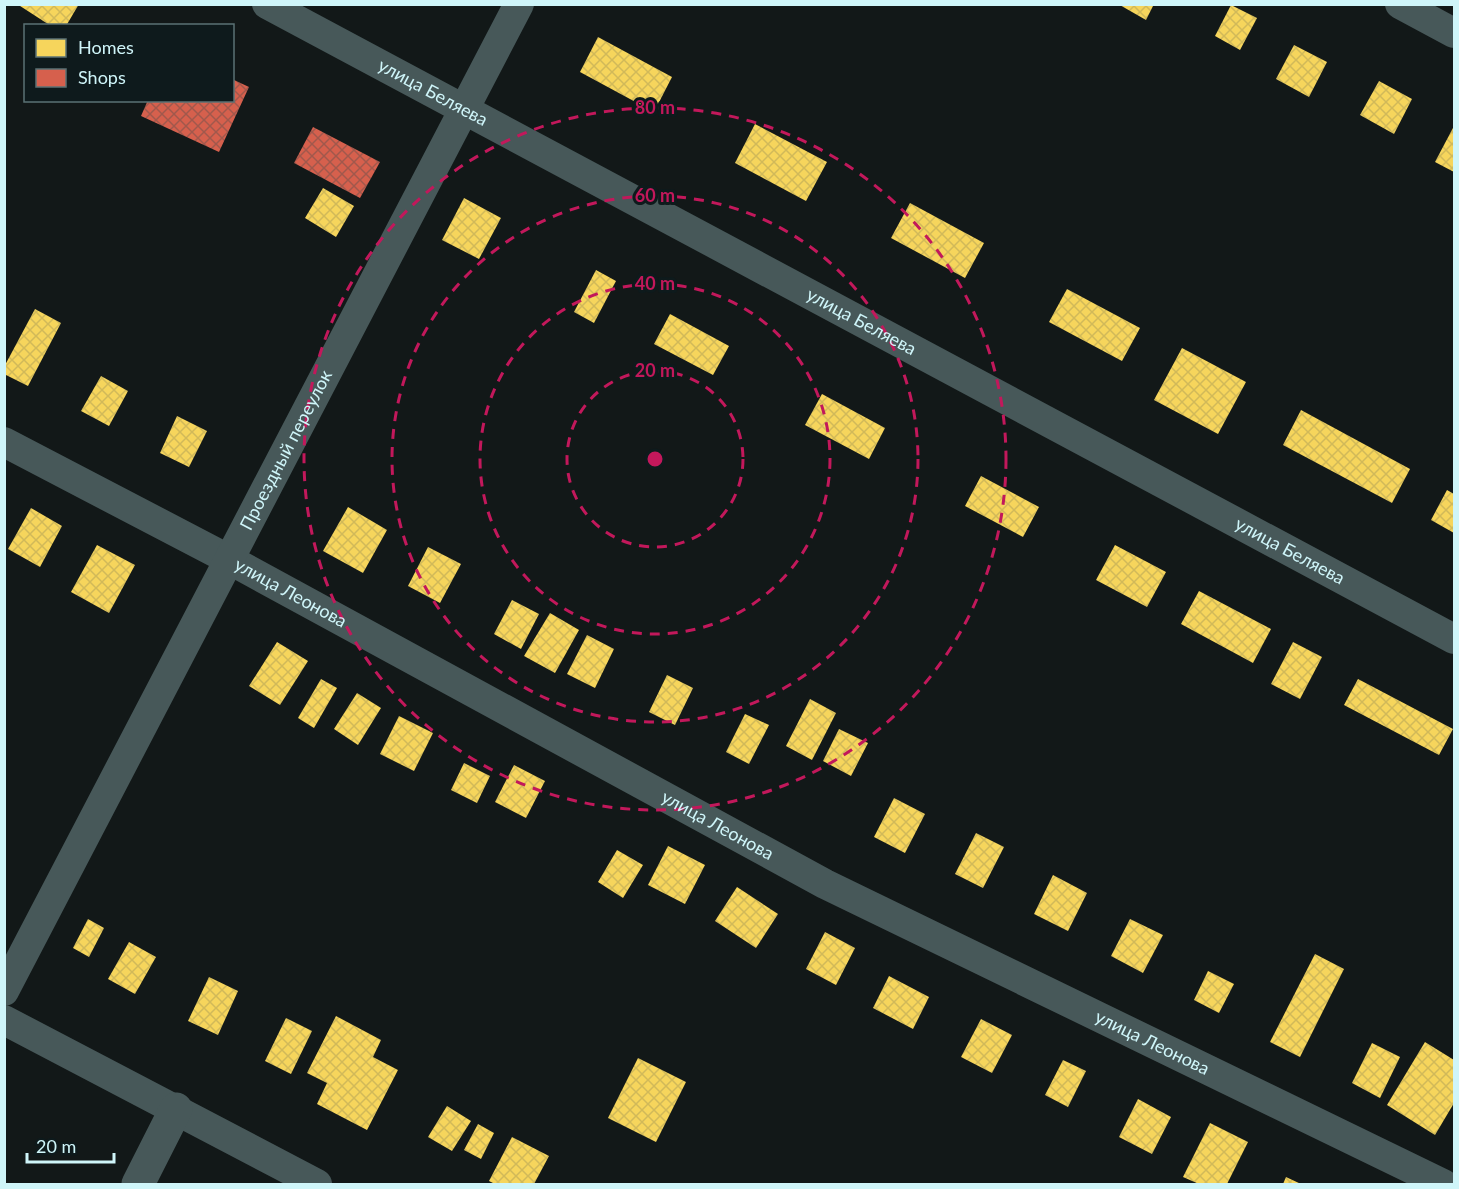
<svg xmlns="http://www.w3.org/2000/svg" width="1459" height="1189" viewBox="0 0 1459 1189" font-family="Lato,sans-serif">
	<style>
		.homes { fill: url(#homes-cross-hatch) }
		.shops { fill: url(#shops-cross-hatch) }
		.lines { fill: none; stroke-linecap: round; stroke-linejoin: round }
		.minor { stroke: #475859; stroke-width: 30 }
		.tertiary { stroke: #475859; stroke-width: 33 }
		.ring { fill: none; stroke: #c2185b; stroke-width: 3; stroke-dasharray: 10 8 }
		.labels { text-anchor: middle; stroke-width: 6; stroke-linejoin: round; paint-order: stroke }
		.street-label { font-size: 18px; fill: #cff5f9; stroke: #0e1a1c }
		.centre { fill: #c2185b; stroke: #0e1a1c; stroke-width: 3 }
		.ring-label { font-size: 18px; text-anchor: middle; font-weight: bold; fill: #c2185b; stroke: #0e1a1c; stroke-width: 6; stroke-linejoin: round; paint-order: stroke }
	</style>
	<defs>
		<pattern id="homes-cross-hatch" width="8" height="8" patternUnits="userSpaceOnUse" patternTransform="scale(1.5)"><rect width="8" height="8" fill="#f6d55c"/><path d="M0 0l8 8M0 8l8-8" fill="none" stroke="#d1b959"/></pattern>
		<pattern id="shops-cross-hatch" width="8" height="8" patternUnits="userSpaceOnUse" patternTransform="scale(1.5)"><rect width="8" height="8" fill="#d6604d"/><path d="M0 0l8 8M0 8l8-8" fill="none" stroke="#a1584c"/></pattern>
	</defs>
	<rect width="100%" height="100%" fill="#121818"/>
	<!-- homes -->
	<g class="homes">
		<path d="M17,4H79L66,26H51Z"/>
		<path d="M1118,4H1154L1146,20Z"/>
		<path d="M1231,5L1257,18L1240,50L1215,36Z"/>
		<path d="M598,37L672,77L654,112L580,72Z"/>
		<path d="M1294,45L1327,62L1309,97L1276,79Z"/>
		<path d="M1379,81L1412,99L1394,134L1360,115Z"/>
		<path d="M755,124L827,162L806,201L735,163Z"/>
		<path d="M1454,126V172L1435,162Z"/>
		<path d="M323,188L354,206L336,237L305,218Z"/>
		<path d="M464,198L501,218L479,259L442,240Z"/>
		<path d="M910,203L984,243L965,278L891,238Z"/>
		<path d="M596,270L616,281L594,323L574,312Z"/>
		<path d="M1067,289L1140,328L1122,361L1049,322Z"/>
		<path d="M35,309L61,323L28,386L4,374V367Z"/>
		<path d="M670,314L729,346L713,375L654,344Z"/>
		<path d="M1182,348L1246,382L1218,434L1154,400Z"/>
		<path d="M101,376L128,391L109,426L81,411Z"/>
		<path d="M822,394L885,428L869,459L805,425Z"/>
		<path d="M1301,410L1410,469L1392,503L1283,445Z"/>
		<path d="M177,416L207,431L189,467L160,453Z"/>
		<path d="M981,476L1039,507L1023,537L965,506Z"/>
		<path d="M1447,490L1454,494V533L1431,520Z"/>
		<path d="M348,507L387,530L363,573L323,551Z"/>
		<path d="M31,508L62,526L40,567L8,549Z"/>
		<path d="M97,545L135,565L109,613L71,592Z"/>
		<path d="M1115,545L1166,572L1147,607L1096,580Z"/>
		<path d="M428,547L461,564L440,603L408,586Z"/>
		<path d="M1199,591L1271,629L1253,663L1181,624Z"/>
		<path d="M512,600L539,614L521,649L494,634Z"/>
		<path d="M550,613L579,630L555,673L524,656Z"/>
		<path d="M587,635L614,649L595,688L567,674Z"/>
		<path d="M277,642L308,661L280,705L249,686Z"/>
		<path d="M1293,642L1322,657L1300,699L1271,684Z"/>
		<path d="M667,675L693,688L675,725L649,712Z"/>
		<path d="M321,679L337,688L314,728L298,718Z"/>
		<path d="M1358,679L1453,729L1439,755L1344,705Z"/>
		<path d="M357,693L381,708L358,745L334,729Z"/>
		<path d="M810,699L836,713L812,760L786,746Z"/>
		<path d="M745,714L769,725L749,764L726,752Z"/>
		<path d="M399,716L433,733L414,771L380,754Z"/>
		<path d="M839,729L868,743L851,776L823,761Z"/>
		<path d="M464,763L490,776L477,803L451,790Z"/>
		<path d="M514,765L545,781L526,818L495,802Z"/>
		<path d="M894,798L925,814L905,853L874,837Z"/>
		<path d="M976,833L1004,847L983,888L955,874Z"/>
		<path d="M668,846L705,865L685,904L648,885Z"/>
		<path d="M617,850L643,865L623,898L598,882Z"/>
		<path d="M1053,875L1087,893L1068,931L1034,914Z"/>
		<path d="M737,887L778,914L756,948L715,921Z"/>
		<path d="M88,919L104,928L89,957L73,948Z"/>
		<path d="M1130,919L1163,935L1143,973L1111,956Z"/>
		<path d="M825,932L855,948L836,985L806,969Z"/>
		<path d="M129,942L156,957L135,994L108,979Z"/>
		<path d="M1315,954L1344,969L1300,1057L1270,1042Z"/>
		<path d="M1208,971L1234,984L1219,1013L1194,1000Z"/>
		<path d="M889,976L929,997L913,1029L873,1008Z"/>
		<path d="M209,977L238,991L218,1035L188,1021Z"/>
		<path d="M336,1016L381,1040L373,1057L398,1070L367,1130L317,1104L327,1083L307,1073Z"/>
		<path d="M286,1018L312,1031L291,1074L265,1061Z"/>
		<path d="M981,1019L1012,1035L992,1073L961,1057Z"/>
		<path d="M1425,1042L1454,1060V1103L1435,1135L1387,1105Z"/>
		<path d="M1372,1043L1400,1057L1380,1098L1352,1083Z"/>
		<path d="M638,1058L686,1082L656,1142L608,1118Z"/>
		<path d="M1063,1060L1086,1071L1068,1107L1045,1095Z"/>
		<path d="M1138,1099L1171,1117L1152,1154L1119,1137Z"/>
		<path d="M447,1106L471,1121L452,1151L428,1137Z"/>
		<path d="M1210,1123L1248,1142L1227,1184H1199L1183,1177Z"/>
		<path d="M478,1124L494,1133L481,1159L464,1150Z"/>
		<path d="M512,1137L549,1156L534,1184H495L489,1181Z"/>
		<path d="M1286,1177L1301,1184H1283Z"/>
	</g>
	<!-- shops -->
	<g class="shops">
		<path d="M232,79L249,87L219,152L141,116L148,100H232Z"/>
		<path d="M313,127L380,162L360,198L294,163Z"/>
	</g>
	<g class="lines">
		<!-- minor -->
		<g class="minor">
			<path id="s1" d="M267,4L1454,639"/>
			<path d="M1400,4L1454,33"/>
			<path id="s2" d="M4,442L230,560L825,884L1443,1184"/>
			<path id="s3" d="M4,991L519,4"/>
			<path d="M4,1020L317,1184"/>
		</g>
		<!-- tertiary -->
		<path class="tertiary" d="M138,1184L176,1109"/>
	</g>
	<!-- distance rings -->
	<g class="ring">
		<circle cx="655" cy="459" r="88"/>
		<circle cx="655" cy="459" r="175"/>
		<circle cx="655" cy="459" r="263"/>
		<circle cx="655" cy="459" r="351"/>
	</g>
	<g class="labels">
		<!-- street labels -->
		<g class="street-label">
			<text dy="6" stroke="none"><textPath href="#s1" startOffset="188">улица Беляева</textPath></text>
			<text dy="6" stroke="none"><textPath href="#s1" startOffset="674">улица Беляева</textPath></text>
			<text dy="6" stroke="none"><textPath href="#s3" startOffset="610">Проездный переулок</textPath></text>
			<text dy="6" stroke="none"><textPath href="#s1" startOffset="1160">улица Беляева</textPath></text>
			<text dy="6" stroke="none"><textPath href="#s2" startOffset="324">улица Леонова</textPath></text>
			<text dy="6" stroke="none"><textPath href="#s2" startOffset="810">улица Леонова</textPath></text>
			<text dy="6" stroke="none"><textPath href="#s2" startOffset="1296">улица Леонова</textPath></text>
		</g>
	</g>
	<circle cx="655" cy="459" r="9" class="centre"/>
	<g class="ring-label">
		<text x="655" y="114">80 m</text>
		<text x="655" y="202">60 m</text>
		<text x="655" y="290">40 m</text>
		<text x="655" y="377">20 m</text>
	</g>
	<!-- border -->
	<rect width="1459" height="1189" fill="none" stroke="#cff5f9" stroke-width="12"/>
	<!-- legend -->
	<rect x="24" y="24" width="210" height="78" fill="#0e1a1c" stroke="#5b7274" stroke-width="1.5"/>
	<rect x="36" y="39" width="30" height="18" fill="#f6d55c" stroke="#5b7274" stroke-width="1.5"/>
	<text x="78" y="54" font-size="18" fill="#cff5f9">Homes</text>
	<rect x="36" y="69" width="30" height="18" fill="#d6604d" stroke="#5b7274" stroke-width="1.5"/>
	<text x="78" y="84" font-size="18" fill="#cff5f9">Shops</text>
	<!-- scale -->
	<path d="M27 1153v9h87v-9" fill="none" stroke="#cff5f9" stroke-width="3"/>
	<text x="36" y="1153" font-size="18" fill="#cff5f9" stroke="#0e1a1c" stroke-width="4.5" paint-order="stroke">20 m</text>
</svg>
